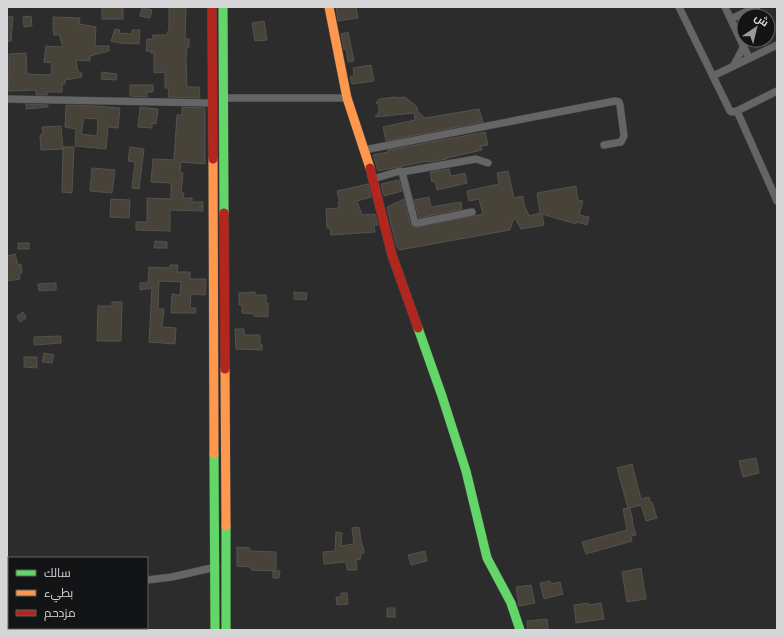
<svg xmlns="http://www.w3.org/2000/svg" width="784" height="637" viewBox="0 0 784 637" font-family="'Open Sans',Cairo,sans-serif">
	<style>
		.building { fill: #484339; stroke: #525252; fill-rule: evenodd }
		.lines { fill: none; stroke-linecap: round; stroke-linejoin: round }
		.street-casing { stroke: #474748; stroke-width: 8 }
		.fast-casing { stroke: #474748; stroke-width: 10 }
		.slow-casing { stroke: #474748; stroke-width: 10 }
		.jam-casing { stroke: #474748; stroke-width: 10 }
		.street { stroke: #656566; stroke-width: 7 }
		.fast { stroke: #63d668; stroke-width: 9 }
		.slow { stroke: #ff974d; stroke-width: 9 }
		.jam { stroke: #b3261e; stroke-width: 9 }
	</style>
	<rect width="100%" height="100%" fill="#2c2c2d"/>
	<!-- building -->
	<g class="building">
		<rect x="102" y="7" width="21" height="12"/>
		<path d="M169,7H186L185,39H189V47H187L186,60L187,87H199L200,98L168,97L169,88H165V72L154,73V53H151V51H146L147,39H153V35H167L168,31H169Z"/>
		<path d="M336,7H356L358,18L338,21Z"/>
		<path d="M142,8L152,10L150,18L140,16Z"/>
		<path d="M7,16L13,17L11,41H7Z"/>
		<path d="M31,16L32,26L24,27L23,17Z"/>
		<path d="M53,17L80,18L79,24L96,27L95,46H109V51L90,56V61L76,60L78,72H81L82,77L65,80V84H62V92H47V95H36V90L8,91V79H9V54L26,53L27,74L51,75L52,63L44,62L46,46L63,47L59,35H54L53,29Z"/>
		<path d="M264,21L267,40L255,41L252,23Z"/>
		<path d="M115,29L120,30L119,33L132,34V30H140L139,44L120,43L111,41Z"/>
		<path d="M348,32L354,61L348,62L346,49L344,50L341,34Z"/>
		<path d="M371,65L374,81L352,84L350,77L354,76L353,68Z"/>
		<path d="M102,72L117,74L116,80L101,79Z"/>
		<path d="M130,85H153V92H147V97L130,96Z"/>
		<path d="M396,97L398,98L405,97L417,107L418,112L425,118L479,109L483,122L386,141L383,127L415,120L414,113L375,117L379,112V105L376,103L379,99Z"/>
		<path d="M26,104L48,105V107L26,109Z"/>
		<path d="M66,105L94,106L120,108L118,128L108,127L106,149L75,146L76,129L65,127ZM84,118L98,119L97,136L81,134Z"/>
		<path d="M140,107L158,109L156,124L152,123V128L138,127Z"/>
		<path d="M182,107L205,108V164L181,162L180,173H183L181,193H184L183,198H192V202H203V211L170,210V231L136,230V222H147V198L171,199V183L151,182L153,159L174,160L177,115H182Z"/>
		<path d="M61,126L63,149L41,150L40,135L43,134L42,127Z"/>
		<path d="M485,132L488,145L481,146L482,150L447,158V159L428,162V161L378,171L373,155L388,152V150Z"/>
		<path d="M63,147H74L72,193L62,192Z"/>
		<path d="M130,147L144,149L139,189L132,188L135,162L128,161Z"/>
		<path d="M92,168L115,170L112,193L90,191Z"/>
		<path d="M449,169L451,176L465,173L467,183L437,190L435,181L432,182L430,172Z"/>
		<path d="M508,171L514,198L523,196L524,204L529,216L540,213L537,193L576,186L578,200L583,201L579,215L589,217L587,225L577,222L576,224L542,214L544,225L521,229L514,217L510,230L399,250L396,245L387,207L404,199L410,224L415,228L483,214L479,199L469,201L467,191L499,184L497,173Z"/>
		<path d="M399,180L402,191L384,196L381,184Z"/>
		<path d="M368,184L371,197L357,201L362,215L375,214L378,225H374L375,232L331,235L330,228H327L326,209L339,208L338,202H340L337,191Z"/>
		<path d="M429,197L431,207L461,202L462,209L419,218L414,200Z"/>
		<path d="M111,199L130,200L129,218L110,217Z"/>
		<path d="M155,241L167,242V248H154Z"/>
		<rect x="18" y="243" width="11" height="6"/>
		<path d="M15,254L18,265L21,264L22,273L19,274L20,279L7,281V256Z"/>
		<path d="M170,265H178L177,272H190V279H206L205,295L191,294L190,308H196L195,313H171L172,294L180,295L181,282L159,281L158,309H164L162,327L176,328L175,344L149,342L152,288L140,290V283H148L149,267L170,268Z"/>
		<path d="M56,283V290L39,291L38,284Z"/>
		<path d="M255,292V295H266V303H268V317L254,316L255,314L242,313V305H239V293Z"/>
		<path d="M294,292L307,293L306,300L294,299Z"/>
		<path d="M112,302H122L121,341H97L98,306H112Z"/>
		<path d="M23,312L26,318L20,322L17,316Z"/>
		<path d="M235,329H244V335H260V344H262V350L236,349Z"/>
		<path d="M61,336V343L34,345V337Z"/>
		<path d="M44,353L54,355L52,363L42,362Z"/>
		<path d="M24,357H37V368L24,367Z"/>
		<path d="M756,458L759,473L743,477L739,461Z"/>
		<path d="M632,464L641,499L649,497L650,502H652L657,518L646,521L641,505L630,508L633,522H632L636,535L631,536L632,541L586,554L582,542L627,530L623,509L628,508L617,468Z"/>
		<path d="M359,527L362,546H363L364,553L361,554L360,560L356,559L357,570H347L346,562L324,564L323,552L335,551L336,532L342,533L341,546L354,544L352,528Z"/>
		<path d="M237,547L250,548V551L276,552V571L251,570V567L237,566Z"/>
		<path d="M425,551L427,561L411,565L408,555Z"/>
		<path d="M641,568L646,599L627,602L622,572Z"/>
		<path d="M273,571H280L279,578H273Z"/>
		<path d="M550,581L551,584L560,582L563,594L544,599L540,583Z"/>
		<path d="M531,585L535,603L519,606L516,587Z"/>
		<path d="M341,593H347L348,604L337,605L336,597H341Z"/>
		<path d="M588,603L589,605L601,603L604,619L576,623L574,605Z"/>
		<rect x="387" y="608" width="8" height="9"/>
		<path d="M547,619L548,629L528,630L527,621Z"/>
	</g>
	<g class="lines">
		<defs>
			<g id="street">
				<path d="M679,7L730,111L732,112L737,111L777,91"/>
				<path d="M725,7L749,58"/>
				<path d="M731,19L756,7"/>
				<path d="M734,65L745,44"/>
				<path d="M713,76L777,45"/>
				<path d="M223,98H347"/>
				<path d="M7,99L212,103"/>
				<path d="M737,111L777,201"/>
				<path d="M364,150L615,101L619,102L620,105L624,136L621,142L604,145"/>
				<path d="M402,172L476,159L488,163"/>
				<path d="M373,179L400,171L402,172L415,223H418L472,212"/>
				<path d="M147,580L172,577L216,567"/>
				<path d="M7,609H9"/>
			</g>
			<g id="fast">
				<path d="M223,7L224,213"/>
				<path d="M418,328L442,396L466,471L487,558L511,603L520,630"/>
				<path d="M214,454L215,630"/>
				<path d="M226,526V630"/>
			</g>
			<g id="slow">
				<path d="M329,7L347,98L370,168"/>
				<path d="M213,159L214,454"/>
				<path d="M225,369L226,526"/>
			</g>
			<g id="jam">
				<path d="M212,7L213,159"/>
				<path d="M370,168L392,255L418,328"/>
				<path d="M224,213L225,369"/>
			</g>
		</defs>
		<!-- street casing -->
		<use href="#street" class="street-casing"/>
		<!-- fast casing -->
		<use href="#fast" class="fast-casing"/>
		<!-- slow casing -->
		<use href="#slow" class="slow-casing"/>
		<!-- jam casing -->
		<use href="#jam" class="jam-casing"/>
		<!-- street -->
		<use href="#street" class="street"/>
		<!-- fast -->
		<use href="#fast" class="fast"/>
		<!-- slow -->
		<use href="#slow" class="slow"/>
		<!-- jam -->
		<use href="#jam" class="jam"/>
	</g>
	<!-- border -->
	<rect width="784" height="637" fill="none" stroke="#d6d6d8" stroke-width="16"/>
	<!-- legend -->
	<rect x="8" y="557" width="140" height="72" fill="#131415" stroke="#616263"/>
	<rect x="16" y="570" width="20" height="6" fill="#63d668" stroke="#616263"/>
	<text x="44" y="577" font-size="12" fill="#d6d6d8">سالك</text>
	<rect x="16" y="590" width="20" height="6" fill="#ff974d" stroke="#616263"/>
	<text x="44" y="597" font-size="12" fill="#d6d6d8">بطيء</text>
	<rect x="16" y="610" width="20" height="6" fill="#b3261e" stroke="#616263"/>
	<text x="44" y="617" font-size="12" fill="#d6d6d8">مزدحم</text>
	<!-- north arrow -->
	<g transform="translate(756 28) rotate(35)"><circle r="19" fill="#131415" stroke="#616263"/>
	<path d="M0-3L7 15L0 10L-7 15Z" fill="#9a9a9c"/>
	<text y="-6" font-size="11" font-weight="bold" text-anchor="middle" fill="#d6d6d8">ش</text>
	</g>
</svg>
